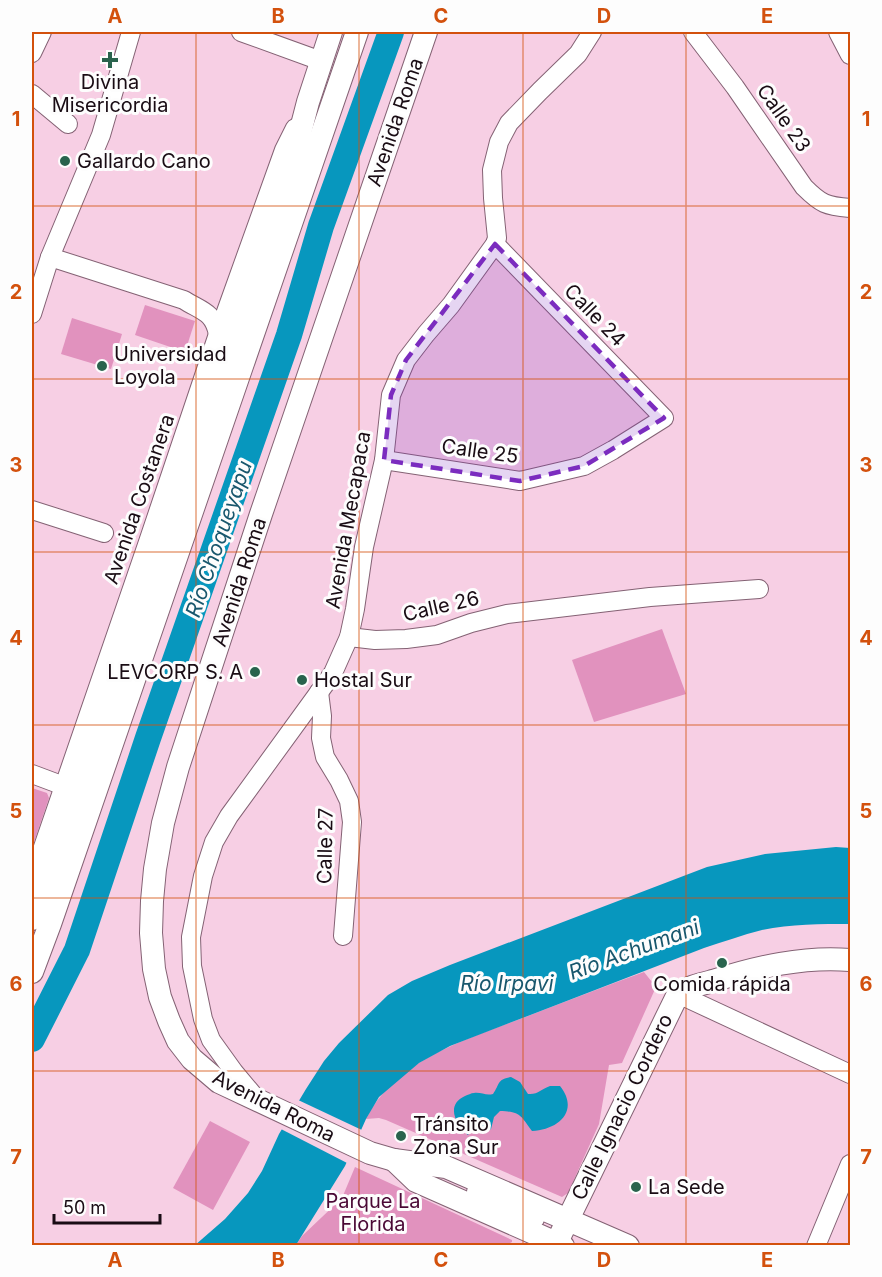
<svg xmlns="http://www.w3.org/2000/svg" width="882" height="1277" viewBox="0 0 882 1277" font-family="Inter,sans-serif">
	<style>
		.green { fill: #e192be }
		.water { fill: #0797be }
		.pier { fill: #f7cfe4 }
		.lines { fill: none; stroke-linecap: round; stroke-linejoin: round }
		.river { stroke: #0797be; stroke-width: 26 }
		.minor-casing { stroke: #846274; stroke-width: 20 }
		.major-casing { stroke: #846274; stroke-width: 24 }
		.minor { stroke: #fff; stroke-width: 18 }
		.major { stroke: #fff; stroke-width: 22 }
		.marked { fill: #7b2cbf; fill-opacity: 0.2; stroke: #7b2cbf; stroke-width: 4.5; stroke-dasharray: 12 8; stroke-linejoin: round }
		.grid { fill: none; stroke: #d3510d; stroke-width: 1.5; stroke-opacity: 0.55 }
		.poi-dot { fill: #29634d; stroke: #fdfdfd; stroke-width: 2 }
		.labels { text-anchor: middle; stroke-width: 6; stroke-linejoin: round; paint-order: stroke }
		.poi-label { font-size: 20px; fill: #190c14; stroke: #fdfdfd; text-anchor: start }
		.street-label { font-size: 20px; fill: #190c14; stroke: #fdfdfd }
		.park-label { font-size: 20px; fill: #4a0835; stroke: #fdfdfd }
		.water-label { font-size: 21px; font-style: italic; fill: #18576d; stroke: #fdfdfd }
		.neatline { fill: none; stroke: #d3510d; stroke-width: 2 }
		.grid-label { font-size: 20px; text-anchor: middle; font-weight: bold; fill: #d3510d }
	</style>
	<rect width="100%" height="100%" fill="#f7cfe4"/>
	<!-- green -->
	<g class="green">
		<path d="M145,305L195,321L185,352L135,335Z"/>
		<path d="M72,318L122,334L111,369L61,354Z"/>
		<path d="M662,629L686,694L594,722L572,660Z"/>
		<path d="M32,788L47,793L49,798L32,848Z"/>
		<path d="M644,972L656,987L622,1063L609,1065L599,1124L568,1193L562,1197L386,1120L379,1118L366,1119C396,1058 469,1039 528,1016C567,1001 605,986 644,972Z"/>
		<path d="M210,1121L250,1142L213,1210L173,1188Z"/>
		<path d="M355,1167L512,1240V1242L510,1243L453,1246L296,1245L302,1236L342,1198Z"/>
	</g>
	<!-- water -->
	<g class="water">
		<path d="M836,847L850,848V924C821,924 791,924 762,930C742,935 723,942 704,948L450,1046L419,1063L379,1097L366,1119L345,1166L296,1245L194,1246L225,1219L248,1193L262,1171L279,1134L306,1089L324,1061L339,1043L388,995L412,981L450,965L707,867L765,854Z"/>
		<path d="M511,1077L520,1082L528,1094C538,1095 541,1089 550,1086C553,1086 557,1086 560,1086C580,1111 558,1130 532,1131C520,1115 521,1112 500,1111L494,1117L491,1129L487,1131L478,1126L471,1128L468,1135C456,1125 445,1105 465,1096C468,1095 471,1093 474,1093C481,1092 486,1096 493,1094C500,1084 497,1079 511,1077Z"/>
	</g>
	<!-- pier -->
	<path class="pier" d="M296,1099L364,1131L349,1164L279,1128Z"/>
	<g class="lines">
		<!-- river -->
		<path class="river" d="M32,1039L77,950L148,738L289,335L321,226L391,32"/>
		<defs>
			<g id="minor">
				<path d="M241,32L321,61"/>
				<path d="M693,32L735,87L804,187C821,204 826,206 850,208"/>
				<path d="M838,32L850,55"/>
				<path d="M32,53L42,32"/>
				<path d="M32,94L68,124"/>
				<path d="M50,257L184,300C201,311 213,311 218,334"/>
				<path d="M32,314L50,257L101,135L131,32"/>
				<path d="M384,460L520,481L584,466L613,450L664,418L495,244"/>
				<path d="M32,510L104,533"/>
				<path d="M349,637L375,640L406,639L437,635L471,623L507,614L650,597L759,589"/>
				<path d="M319,692L322,716L321,738L325,757L339,780L349,801L352,822L343,936"/>
				<path d="M32,774L64,786"/>
				<path d="M32,879L148,542L218,334L284,150L295,128"/>
				<path d="M678,994L850,1074"/>
				<path d="M255,1097L234,1072L211,1040L203,1019L192,966L191,937L203,876L214,842L229,816L333,673L349,637L355,609L364,547L384,460L391,395L406,360L426,334L451,305L495,244L497,238L493,198L492,170L499,142L509,123L540,91L578,54L592,32"/>
				<path d="M478,1191L534,1215L535,1219L532,1220L477,1195L476,1192Z"/>
				<path d="M816,1246L850,1164"/>
			</g>
			<g id="major">
				<path d="M426,32L261,514L178,767L163,823L155,869L152,901L151,933L154,969L160,997L169,1021L178,1041L192,1059L219,1082L370,1153L394,1160L446,1167L628,1246"/>
				<path d="M32,919L40,901L81,784L294,156L308,102L331,32"/>
				<path d="M32,972L50,924L357,32"/>
				<path d="M394,1160L416,1181L563,1246"/>
				<path d="M555,1246L678,994C687,987 701,984 713,981C757,967 804,956 850,960"/>
			</g>
		</defs>
		<!-- minor casing -->
		<use href="#minor" class="minor-casing"/>
		<!-- major casing -->
		<use href="#major" class="major-casing"/>
		<!-- minor -->
		<use href="#minor" class="minor"/>
		<!-- major -->
		<use href="#major" class="major"/>
	</g>
	<!-- marked area -->
	<path class="marked" d="M495,244L664,418L584,466L520,481L384,460L391,395L406,360Z"/>
	<!-- grid -->
	<path class="grid" d="M196,32V1246M359,32V1246M523,32V1246M686,32V1246M32,206H850M32,379H850M32,552H850M32,725H850M32,898H850M32,1071H850"/>
	<!-- markers -->
	<g class="poi-dot">
		<path d="M107 51h6v6h6v6h-6v6h-6v-6h-6v-6h6z"/>
		<circle cx="65" cy="161" r="6"/>
		<circle cx="102" cy="366" r="6"/>
		<circle cx="255" cy="672" r="6"/>
		<circle cx="302" cy="680" r="6"/>
		<circle cx="722" cy="963" r="6"/>
		<circle cx="401" cy="1136" r="6"/>
		<circle cx="636" cy="1187" r="6"/>
	</g>
	<g class="labels">
		<!-- poi labels -->
		<g class="poi-label">
			<text x="110" y="89" text-anchor="middle">Divina<tspan x="110" dy="23">Misericordia</tspan></text>
			<text x="77" y="168">Gallardo Cano</text>
			<text x="114" y="361">Universidad<tspan x="114" dy="23">Loyola</tspan></text>
			<text x="243" y="679" text-anchor="end">LEVCORP S. A</text>
			<text x="314" y="687">Hostal Sur</text>
			<text x="722" y="991" text-anchor="middle">Comida rápida</text>
			<text x="413" y="1131">Tránsito<tspan x="413" dy="23">Zona Sur</tspan></text>
			<text x="648" y="1194">La Sede</text>
		</g>
		<!-- street labels -->
		<g class="street-label">
			<text transform="translate(784 118) rotate(55)" y="7">Calle 23</text>
			<text transform="translate(395 122) rotate(-71)" y="7">Avenida Roma</text>
			<text transform="translate(595 315) rotate(46)" y="7">Calle 24</text>
			<text transform="translate(480 451) rotate(8)" y="7">Calle 25</text>
			<text transform="translate(139 499) rotate(-71)" y="7">Avenida Costanera</text>
			<text transform="translate(348 520) rotate(-80)" y="7">Avenida Mecapaca</text>
			<text transform="translate(239 582) rotate(-72)" y="7">Avenida Roma</text>
			<text transform="translate(441 606) rotate(-13)" y="7">Calle 26</text>
			<text transform="translate(325 846) rotate(-89)" y="7">Calle 27</text>
			<text transform="translate(274 1106) rotate(27)" y="7">Avenida Roma</text>
			<text transform="translate(622 1107) rotate(-64)" y="7">Calle Ignacio Cordero</text>
		</g>
		<!-- park labels -->
		<g class="park-label">
			<text x="373" y="1208">Parque La<tspan x="373" dy="23">Florida</tspan></text>
		</g>
		<!-- water labels -->
		<g class="water-label">
			<text transform="translate(219 539) rotate(-71)" y="7">Río Choqueyapu</text>
			<text transform="translate(634 950) rotate(-20)" y="7">Río Achumani</text>
			<text x="507" y="991">Río Irpavi</text>
		</g>
	</g>
	<!-- border -->
	<rect width="882" height="1277" fill="none" stroke="#fdfdfd" stroke-width="66"/>
	<!-- scale -->
	<path d="M54 1214v9h106v-9" fill="none" stroke="#190c14" stroke-width="3"/>
	<text x="63" y="1214" font-size="18" fill="#190c14" stroke="#fdfdfd" stroke-width="4.5" paint-order="stroke">50 m</text>
	<rect x="33" y="33" width="816" height="1211" class="neatline"/>
	<g class="grid-label">
		<text x="115" y="23">A</text>
		<text x="278" y="23">B</text>
		<text x="441" y="23">C</text>
		<text x="604" y="23">D</text>
		<text x="767" y="23">E</text>
		<text x="16" y="126">1</text>
		<text x="866" y="126">1</text>
		<text x="16" y="299">2</text>
		<text x="866" y="299">2</text>
		<text x="16" y="472">3</text>
		<text x="866" y="472">3</text>
		<text x="16" y="645">4</text>
		<text x="866" y="645">4</text>
		<text x="16" y="818">5</text>
		<text x="866" y="818">5</text>
		<text x="16" y="991">6</text>
		<text x="866" y="991">6</text>
		<text x="16" y="1164">7</text>
		<text x="866" y="1164">7</text>
		<text x="115" y="1267">A</text>
		<text x="278" y="1267">B</text>
		<text x="441" y="1267">C</text>
		<text x="604" y="1267">D</text>
		<text x="767" y="1267">E</text>
	</g>
</svg>
